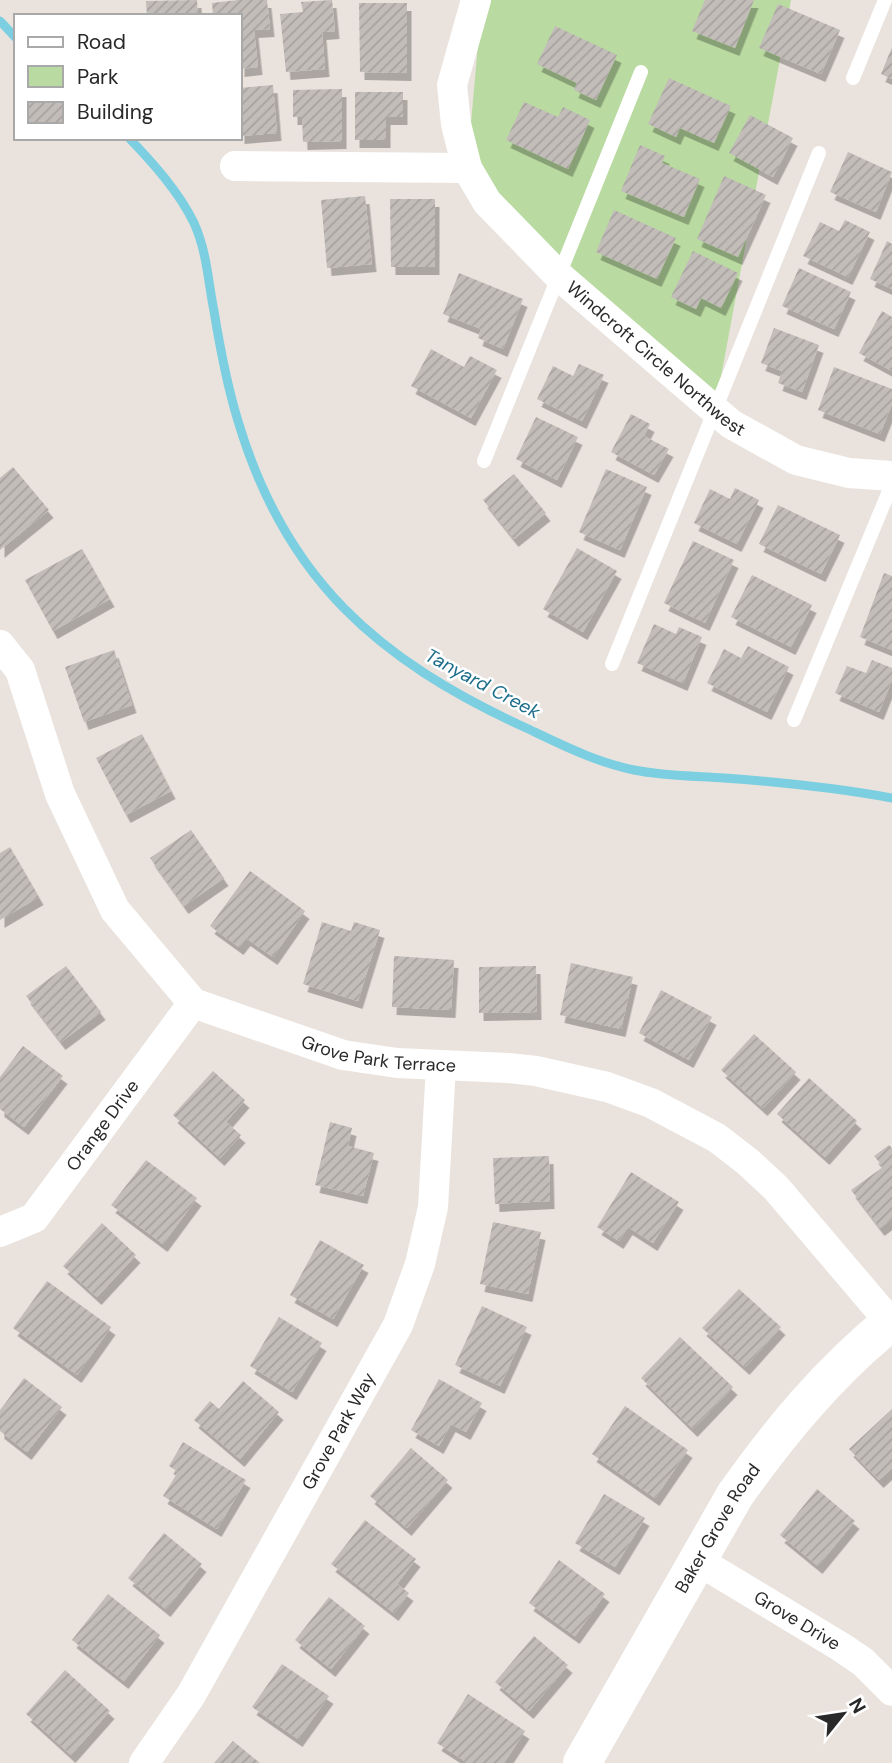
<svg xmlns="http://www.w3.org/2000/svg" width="892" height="1763" viewBox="0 0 892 1763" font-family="'DM Sans',sans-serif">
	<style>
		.park { fill: #b9daa0 }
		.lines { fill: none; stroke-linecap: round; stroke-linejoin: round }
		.stream { stroke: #7ccfe0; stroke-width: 9 }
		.building { fill: url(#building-hatch); filter: url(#shadow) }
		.lane { stroke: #fff; stroke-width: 14 }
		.street { stroke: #fff; stroke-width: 30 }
		.secondary { stroke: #fff; stroke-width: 38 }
		.labels { text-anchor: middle; stroke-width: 5; stroke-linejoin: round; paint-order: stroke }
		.street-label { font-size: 18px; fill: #292929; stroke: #fff }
		.water-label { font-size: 19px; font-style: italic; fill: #1d6e8a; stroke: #fff }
	</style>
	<defs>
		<pattern id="building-hatch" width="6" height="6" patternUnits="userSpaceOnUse" patternTransform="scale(1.75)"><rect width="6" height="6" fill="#c2bdb9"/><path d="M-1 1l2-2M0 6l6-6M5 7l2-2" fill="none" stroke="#a7a29f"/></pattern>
		<filter id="shadow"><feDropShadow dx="4.5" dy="8" stdDeviation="0" flood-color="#0004"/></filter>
	</defs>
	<rect width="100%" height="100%" fill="#eae3dd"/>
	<!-- park -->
	<path class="park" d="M482,0H791L715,409L467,168Z"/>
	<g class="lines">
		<!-- stream -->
		<g class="stream">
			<path d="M0,21L16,38"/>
			<path d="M129,138C153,163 179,192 194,223C207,252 208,281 214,311C220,348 227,385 238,421C285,579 378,660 524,727C560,744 595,762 634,770C664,776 694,776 724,778C780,782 837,788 892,798"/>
		</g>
	</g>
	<!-- building -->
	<g class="building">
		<path d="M197,0L198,16H147L146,1Z"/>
		<path d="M238,0H267L270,29L254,30L258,67L240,69V16H213L212,3Z"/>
		<path d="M332,0L335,31L322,32L325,69L286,72L280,14L303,12L301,2Z"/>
		<path d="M705,0H754L735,48L692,31Z"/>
		<path d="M359,3H407V73L360,72Z"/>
		<path d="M778,4L840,30L821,74L759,48Z"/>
		<path d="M555,26L617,55L596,100L574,90L577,83L537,64Z"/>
		<path d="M892,47V79L881,74Z"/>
		<path d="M669,78L731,106L714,143L680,128L676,137L648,124Z"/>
		<path d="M273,85L277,133L240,136V88Z"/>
		<path d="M342,89V141L303,142L302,117H293V90Z"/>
		<path d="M355,92H403V117H386V140H355Z"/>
		<path d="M524,102L558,117L563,107L590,120L568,169L506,140Z"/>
		<path d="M750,115L793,138L773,177L729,153Z"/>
		<path d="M640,145L665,156L662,163L700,179L684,217L621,191Z"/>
		<path d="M848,152L892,172L876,212L830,192Z"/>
		<path d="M724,176L766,195L738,257L697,239Z"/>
		<path d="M365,196L372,264L327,268L321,200Z"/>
		<path d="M390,199H435V267H391Z"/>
		<path d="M614,210L676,238L657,279L596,252Z"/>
		<path d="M845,220L870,232L848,277L803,256L820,222L839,231Z"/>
		<path d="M887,241L892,244V289L870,279Z"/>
		<path d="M693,251L738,273L721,308L701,298L696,309L671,297Z"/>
		<path d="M799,268L851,292L834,329L782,306Z"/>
		<path d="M459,273L523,299L503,349L478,338L481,329L443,314Z"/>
		<path d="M882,311L892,317V371L859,353Z"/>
		<path d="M774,328L819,345L802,392L778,383L782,371L761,363Z"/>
		<path d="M431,349L464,367L470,356L497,370L471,418L411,386Z"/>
		<path d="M579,364L604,375L582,421L537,399L553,366L573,376Z"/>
		<path d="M834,367L892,389V404L880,434L818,410Z"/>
		<path d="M631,414L650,424L644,436L669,449L654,475L611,452Z"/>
		<path d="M536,417L578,437L557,480L516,459Z"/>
		<path d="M13,467L49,510L0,550V478Z"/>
		<path d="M606,469L647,487L620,550L579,532Z"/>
		<path d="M514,474L546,513L514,539L483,500Z"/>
		<path d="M735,488L759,500L737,544L694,523L710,489L730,499Z"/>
		<path d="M778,505L840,535L821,574L759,544Z"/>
		<path d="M693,541L734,560L705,623L664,603Z"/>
		<path d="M577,548L617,571L583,632L543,609Z"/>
		<path d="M82,549L110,599L53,631L25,580Z"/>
		<path d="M884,573L892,576V650L860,637Z"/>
		<path d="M752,575L812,605L791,647L731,617Z"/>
		<path d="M654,624L676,634L679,627L702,637L683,683L637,663Z"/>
		<path d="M748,646L789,667L767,712L707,683L724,649L741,658Z"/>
		<path d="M114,650L132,705L84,722L65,667Z"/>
		<path d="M872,660L892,668V680L879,712L835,693L847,666L866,673Z"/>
		<path d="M142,734L171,791L126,815L96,758Z"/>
		<path d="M191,830L224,878L184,906L150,858Z"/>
		<path d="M10,847L39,897L0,920V853Z"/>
		<path d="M250,871L305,911L273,957L246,938L239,947L210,926Z"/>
		<path d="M322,922L351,931L354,922L380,930L358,1001L303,984Z"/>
		<path d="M394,956L454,960L451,1010L392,1007Z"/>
		<path d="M571,963L633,977L621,1029L560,1015Z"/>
		<path d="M66,966L101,1012L61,1042L26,996Z"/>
		<path d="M536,966L537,1012L479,1013V967Z"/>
		<path d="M661,990L712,1017L689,1060L639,1033Z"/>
		<path d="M754,1034L796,1072L763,1108L721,1070Z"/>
		<path d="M23,1046L63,1076L24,1127L0,1109V1077Z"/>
		<path d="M213,1071L245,1100L226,1122L241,1135L220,1158L173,1115Z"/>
		<path d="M809,1078L857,1121L825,1157L777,1114Z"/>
		<path d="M330,1122L352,1128L348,1146L374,1153L363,1196L315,1185Z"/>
		<path d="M889,1145L892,1148V1219L880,1228L851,1190L883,1167L874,1156Z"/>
		<path d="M549,1156L550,1201L495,1204L493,1158Z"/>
		<path d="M146,1160L197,1198L163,1244L111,1205Z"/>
		<path d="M631,1172L679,1202L653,1243L628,1227L619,1241L597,1227Z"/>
		<path d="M493,1222L541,1232L528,1294L480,1284Z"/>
		<path d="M102,1223L136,1255L97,1297L63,1266Z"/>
		<path d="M320,1240L364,1265L333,1319L290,1295Z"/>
		<path d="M47,1281L111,1327L77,1375L13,1328Z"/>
		<path d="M739,1289L781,1327L745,1367L702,1328Z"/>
		<path d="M482,1306L527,1327L500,1386L455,1365Z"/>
		<path d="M279,1317L322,1343L292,1392L250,1366Z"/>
		<path d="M680,1337L733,1387L693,1429L641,1378Z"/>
		<path d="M24,1378L62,1407L27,1452L0,1431V1410Z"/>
		<path d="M439,1379L482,1403L466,1432L451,1424L439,1446L411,1430Z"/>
		<path d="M243,1381L279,1412L240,1459L194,1420L210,1401L219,1409Z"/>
		<path d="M625,1406L688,1450L655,1498L592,1454Z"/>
		<path d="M892,1409V1468L879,1480L849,1449Z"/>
		<path d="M183,1442L246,1480L217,1529L163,1496L178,1472L169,1466Z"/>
		<path d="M411,1448L448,1480L407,1528L370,1496Z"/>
		<path d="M817,1489L855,1521L818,1566L780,1535Z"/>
		<path d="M604,1494L645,1518L615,1567L575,1543Z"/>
		<path d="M365,1520L416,1559L397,1584L409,1593L394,1613L331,1564Z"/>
		<path d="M164,1533L202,1564L166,1609L128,1578Z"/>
		<path d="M559,1560L605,1594L575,1636L529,1603Z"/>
		<path d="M108,1594L160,1635L124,1681L72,1640Z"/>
		<path d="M329,1597L365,1626L331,1669L295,1640Z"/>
		<path d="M534,1636L568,1665L529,1711L495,1682Z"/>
		<path d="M282,1664L329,1696L298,1739L252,1707Z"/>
		<path d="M65,1670L110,1711L71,1755L26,1714Z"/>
		<path d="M468,1694L525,1731L504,1763H468L437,1743Z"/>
		<path d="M233,1741L260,1763H214Z"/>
	</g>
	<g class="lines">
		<!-- lane -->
		<g class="lane">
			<path d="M853,78L885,0"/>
			<path d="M484,461L641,72"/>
			<path d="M612,664L819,153"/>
			<path d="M794,720L892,484"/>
		</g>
		<!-- street -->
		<g class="street">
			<path id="s1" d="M476,0L452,85L456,124L467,168L487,202L559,276L731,424L796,460L849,473L892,476"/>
			<path d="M235,166L467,168"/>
			<path id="s2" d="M0,645L20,670L60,794L115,910L193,1003L343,1055L397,1063L508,1068L536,1071L607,1087L651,1103L717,1138L748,1162L776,1188L890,1322"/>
			<path id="s3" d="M0,1232L34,1218L193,1003"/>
			<path id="s4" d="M697,1560L841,1647L863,1662L892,1691"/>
			<path id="s5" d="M144,1763L191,1695L398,1325L420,1264L433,1207L441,1066"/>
		</g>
		<!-- secondary -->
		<path class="secondary" id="s6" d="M582,1763L735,1495C781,1430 830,1371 892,1321"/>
	</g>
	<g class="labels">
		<!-- street labels -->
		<g class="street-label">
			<text dy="6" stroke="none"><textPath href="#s1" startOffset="443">Windcroft Circle Northwest</textPath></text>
			<text dy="6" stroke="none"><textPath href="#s2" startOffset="606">Grove Park Terrace</textPath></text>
			<text dy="6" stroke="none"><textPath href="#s3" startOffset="152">Orange Drive</textPath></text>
			<text dy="6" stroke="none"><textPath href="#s5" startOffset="385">Grove Park Way</textPath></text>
			<text dy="6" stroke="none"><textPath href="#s6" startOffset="271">Baker Grove Road</textPath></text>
			<text dy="6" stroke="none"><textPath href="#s4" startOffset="117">Grove Drive</textPath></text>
		</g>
		<!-- water labels -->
		<g class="water-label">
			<text transform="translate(483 683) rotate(28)" y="7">Tanyard Creek</text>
		</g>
	</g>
	<!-- legend -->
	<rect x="14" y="14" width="228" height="126" fill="#ffffff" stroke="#a9a9a9" stroke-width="2"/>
	<rect x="28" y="37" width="35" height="10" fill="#ffffff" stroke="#a9a9a9" stroke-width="2"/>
	<text x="77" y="49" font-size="21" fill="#292929">Road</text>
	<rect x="28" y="66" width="35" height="21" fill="#b9daa0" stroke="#a9a9a9" stroke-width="2"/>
	<text x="77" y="84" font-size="21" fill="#292929">Park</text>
	<rect x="28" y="102" width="35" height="21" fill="url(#building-hatch)" stroke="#a9a9a9" stroke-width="2"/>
	<text x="77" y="119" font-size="21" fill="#292929">Building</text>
	<!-- north arrow -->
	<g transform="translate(843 1714) rotate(60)" stroke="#ffffff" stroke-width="5" paint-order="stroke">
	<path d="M0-5L12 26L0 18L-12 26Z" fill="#292929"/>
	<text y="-10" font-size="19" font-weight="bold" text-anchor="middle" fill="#292929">N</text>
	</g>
</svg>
